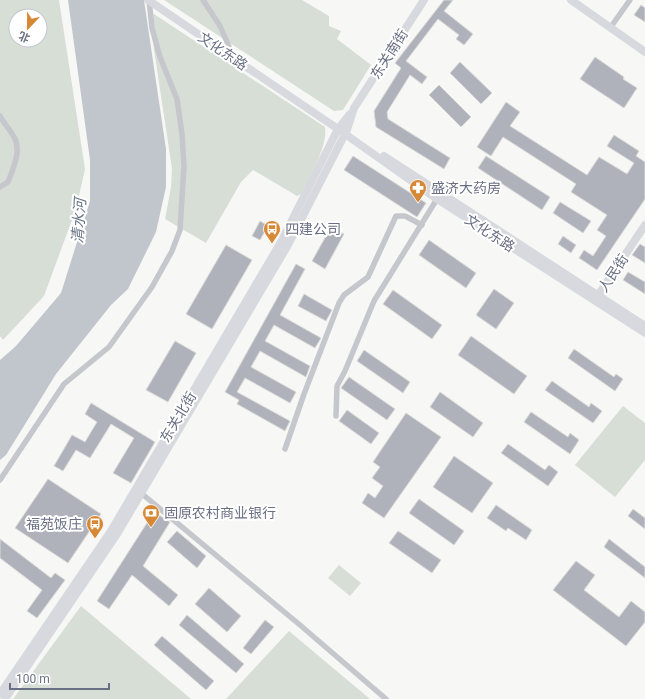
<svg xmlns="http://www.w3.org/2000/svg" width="645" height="699" viewBox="0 0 645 699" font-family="Roboto,'Noto Sans SC',sans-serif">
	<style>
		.green { fill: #d7ded6; fill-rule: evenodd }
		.water { fill: #c1c6cd }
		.building { fill: #afb2ba; stroke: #d9d9d7 }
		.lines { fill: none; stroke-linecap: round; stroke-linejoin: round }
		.street { stroke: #c6c7cc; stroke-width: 5.5 }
		.secondary { stroke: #d8d9df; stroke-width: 8 }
		.labels { text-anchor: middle; stroke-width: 4; stroke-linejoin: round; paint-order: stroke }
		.street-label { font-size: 14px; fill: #697084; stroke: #fff }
		.poi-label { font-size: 14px; fill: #697084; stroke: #fff; text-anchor: start }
		.water-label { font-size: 15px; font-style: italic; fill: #6a7786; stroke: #fff }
	</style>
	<rect width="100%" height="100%" fill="#f7f8f5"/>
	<!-- green -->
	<g class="green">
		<path d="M0,0H59L85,169L76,209L44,296L3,340L0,336ZM16,16H40V40H16Z"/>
		<path d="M164,0H302L329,16V26L341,31L337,39L371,65L343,110L334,111Z"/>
		<path d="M148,10L325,127C328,146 310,176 301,194L297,196L253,170L241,182L206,243L165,219L171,187L172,169Z"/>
		<path d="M623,406L645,423V460L615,497L575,465Z"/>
		<path d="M339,565L361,583L350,596L328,578Z"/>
		<path d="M81,606L191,699H13Z"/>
		<path d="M289,631L370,699H226Z"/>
	</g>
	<!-- water -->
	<path class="water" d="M68,0H144L166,149V187L156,232L128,289L111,305L56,374L6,455L0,460V360L16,346L61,293L90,201V160Z"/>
	<!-- building -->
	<g class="building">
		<path d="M444,0H453L444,11L473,34L464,45L456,39L459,35L438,19L406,61L427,77L422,84L410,75L387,112L388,119L450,158L444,169L376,127L374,111L401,68L395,63Z"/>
		<path d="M641,5L645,8V22L634,15Z"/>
		<path d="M595,57L624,77L623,79L637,88L624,108L580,79Z"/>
		<path d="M460,62L492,93L481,104L450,73Z"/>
		<path d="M439,85L471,117L461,127L429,95Z"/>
		<path d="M506,102L520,112L510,126L587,175L599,157L627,174L634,163L607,146L614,135L639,151L636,156L645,162V199L597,270L579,258L584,250L593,256L606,236L597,230L607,215L571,192L576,184L503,137L491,156L477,147Z"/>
		<path d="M353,156L426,203L417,217L344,170Z"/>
		<path d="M486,156L550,197L542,210L478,168Z"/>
		<path d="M560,202L591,221L583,233L553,213Z"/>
		<path d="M260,221L268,226L260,240L252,236Z"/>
		<path d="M331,227L344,234L325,269L312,261Z"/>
		<path d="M563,236L576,245L571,253L558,244Z"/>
		<path d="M429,240L476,273L466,288L419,255Z"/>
		<path d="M640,244L645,247V263L632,255Z"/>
		<path d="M226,245L252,260L212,329L186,314Z"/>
		<path d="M296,264L305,269L280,315L321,338L315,348L274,325L265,341L310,366L306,377L260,351L251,367L296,392L290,403L245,378L237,392L290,421L285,431L237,404L239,400L225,392Z"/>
		<path d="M628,272L645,282V294L623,280Z"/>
		<path d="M494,289L514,303L496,329L476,315Z"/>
		<path d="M393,290L442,325L432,339L383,304Z"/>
		<path d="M304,294L332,310L326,321L298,306Z"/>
		<path d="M471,336L527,376L514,394L458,355Z"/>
		<path d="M175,341L196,353L168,402L146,390Z"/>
		<path d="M574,349L614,377L616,374L623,379L615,391L568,358Z"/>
		<path d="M364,350L410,382L403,393L357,361Z"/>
		<path d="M349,377L395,409L387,420L341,388Z"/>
		<path d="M552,381L589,407L591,403L602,411L593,423L545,390Z"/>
		<path d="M440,392L483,423L473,437L430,407Z"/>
		<path d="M91,403L155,442L131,483L113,473L134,438L111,424L90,458L76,450L63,471L54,466L72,435L85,442L97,422L85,414Z"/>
		<path d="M347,410L379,433L371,444L339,421Z"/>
		<path d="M531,412L568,437L570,433L579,440L570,454L524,422Z"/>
		<path d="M406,413L441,437L384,518L362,503L368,493L375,498L383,486L372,478L380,467L373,462Z"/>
		<path d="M508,444L545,470L549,465L558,472L548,486L501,453Z"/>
		<path d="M454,456L493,483L472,513L433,487Z"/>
		<path d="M48,479L101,514L68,563L15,528Z"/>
		<path d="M419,499L464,531L454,545L409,513Z"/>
		<path d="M496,505L532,530L526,540L508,528L506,531L487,518Z"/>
		<path d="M633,509L645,518V529L628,516Z"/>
		<path d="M154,512L170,522L143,566L178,595L169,606L132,575L109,609L97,601Z"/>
		<path d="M177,531L206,556L197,568L167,542Z"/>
		<path d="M398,531L441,560L432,573L389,543Z"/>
		<path d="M0,539L51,578L55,573L65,580L37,618L27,611L42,590L0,558Z"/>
		<path d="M609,539L645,567V578L604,547Z"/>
		<path d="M576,561L595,575L584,590L619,617L631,601L645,612V622L626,646L553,590Z"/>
		<path d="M209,588L241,616L227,632L195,604Z"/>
		<path d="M187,615L244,664L236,673L179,625Z"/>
		<path d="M265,620L274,627L251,654L243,648Z"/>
		<path d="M162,636L214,681L206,690L154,645Z"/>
	</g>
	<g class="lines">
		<!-- street -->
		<g class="street">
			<path d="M203,0L220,26L234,58"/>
			<path d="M610,28L630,0"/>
			<path d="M0,116C4,123 10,130 14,137C22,150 13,169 8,182L0,187"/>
			<path d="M336,416L337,386L345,371L374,301L437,199"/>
			<path d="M285,449L304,394L339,303L344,295L368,277L396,216H405L422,225"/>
			<path d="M0,480L64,384L109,347L152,287L172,251L180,230L184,166L182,134L177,99L160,57L152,28L149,0"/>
			<path d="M141,493L300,625L386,699"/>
		</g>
		<!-- secondary -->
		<g class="secondary">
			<path d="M148,0L338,129L437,199L645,333"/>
			<path d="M571,0L645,52"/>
			<path d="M384,156L645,326"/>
			<path d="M595,300L645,225"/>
			<path d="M0,694L111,531L281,242L338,129L350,114"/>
			<path d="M5,699L117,534L288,245L347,130L354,108L424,0"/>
		</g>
	</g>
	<!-- icons -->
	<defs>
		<symbol id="pharmacy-pin" viewBox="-11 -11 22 30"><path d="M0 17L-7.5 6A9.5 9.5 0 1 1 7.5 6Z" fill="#d68836" stroke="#fff"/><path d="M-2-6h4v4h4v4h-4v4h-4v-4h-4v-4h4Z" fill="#fff"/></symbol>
		<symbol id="bus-pin" viewBox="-11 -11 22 30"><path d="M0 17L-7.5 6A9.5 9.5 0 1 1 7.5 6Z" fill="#d68836" stroke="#fff"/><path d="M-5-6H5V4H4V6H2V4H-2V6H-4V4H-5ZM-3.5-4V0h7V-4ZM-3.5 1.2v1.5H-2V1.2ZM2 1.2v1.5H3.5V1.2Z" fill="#fff"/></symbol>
		<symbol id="bank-pin" viewBox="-11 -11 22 30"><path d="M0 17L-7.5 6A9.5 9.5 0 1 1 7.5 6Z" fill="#d68836" stroke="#fff"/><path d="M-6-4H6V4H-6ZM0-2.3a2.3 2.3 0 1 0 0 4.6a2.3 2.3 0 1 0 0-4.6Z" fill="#fff"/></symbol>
	</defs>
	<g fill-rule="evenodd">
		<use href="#pharmacy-pin" x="408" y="178" width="20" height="27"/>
		<use href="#bus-pin" x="262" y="219" width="20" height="27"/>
		<use href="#bank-pin" x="141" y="503" width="20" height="27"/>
		<use href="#bus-pin" x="85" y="514" width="20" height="27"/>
	</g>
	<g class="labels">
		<!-- street labels -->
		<g class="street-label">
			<text transform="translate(223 51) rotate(34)" y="5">文化东路</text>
			<text transform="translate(389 54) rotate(-57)" y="5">东关南街</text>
			<text transform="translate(490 233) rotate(33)" y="5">文化东路</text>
			<text transform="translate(613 273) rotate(-56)" y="5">人民街</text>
			<text transform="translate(178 417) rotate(-59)" y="5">东关北街</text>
		</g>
		<!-- poi labels -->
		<g class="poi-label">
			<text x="431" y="193">盛济大药房</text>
			<text x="285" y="234">四建公司</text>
			<text x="164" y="518">固原农村商业银行</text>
			<text x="82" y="529" text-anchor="end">福苑饭庄</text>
		</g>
		<!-- water labels -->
		<g class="water-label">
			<text transform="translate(79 221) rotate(-86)" y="5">清水河</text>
		</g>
	</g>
	<!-- north arrow -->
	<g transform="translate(28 28) rotate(202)"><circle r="19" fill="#ffffff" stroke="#c3c6ce"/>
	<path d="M0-3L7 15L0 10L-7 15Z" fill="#d68836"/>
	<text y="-6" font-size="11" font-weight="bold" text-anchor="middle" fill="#697084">北</text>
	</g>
	<!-- scale -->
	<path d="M10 683v6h99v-6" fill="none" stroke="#697084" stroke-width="2"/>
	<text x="16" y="683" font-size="12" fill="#697084" stroke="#ffffff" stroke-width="3" paint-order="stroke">100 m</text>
</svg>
